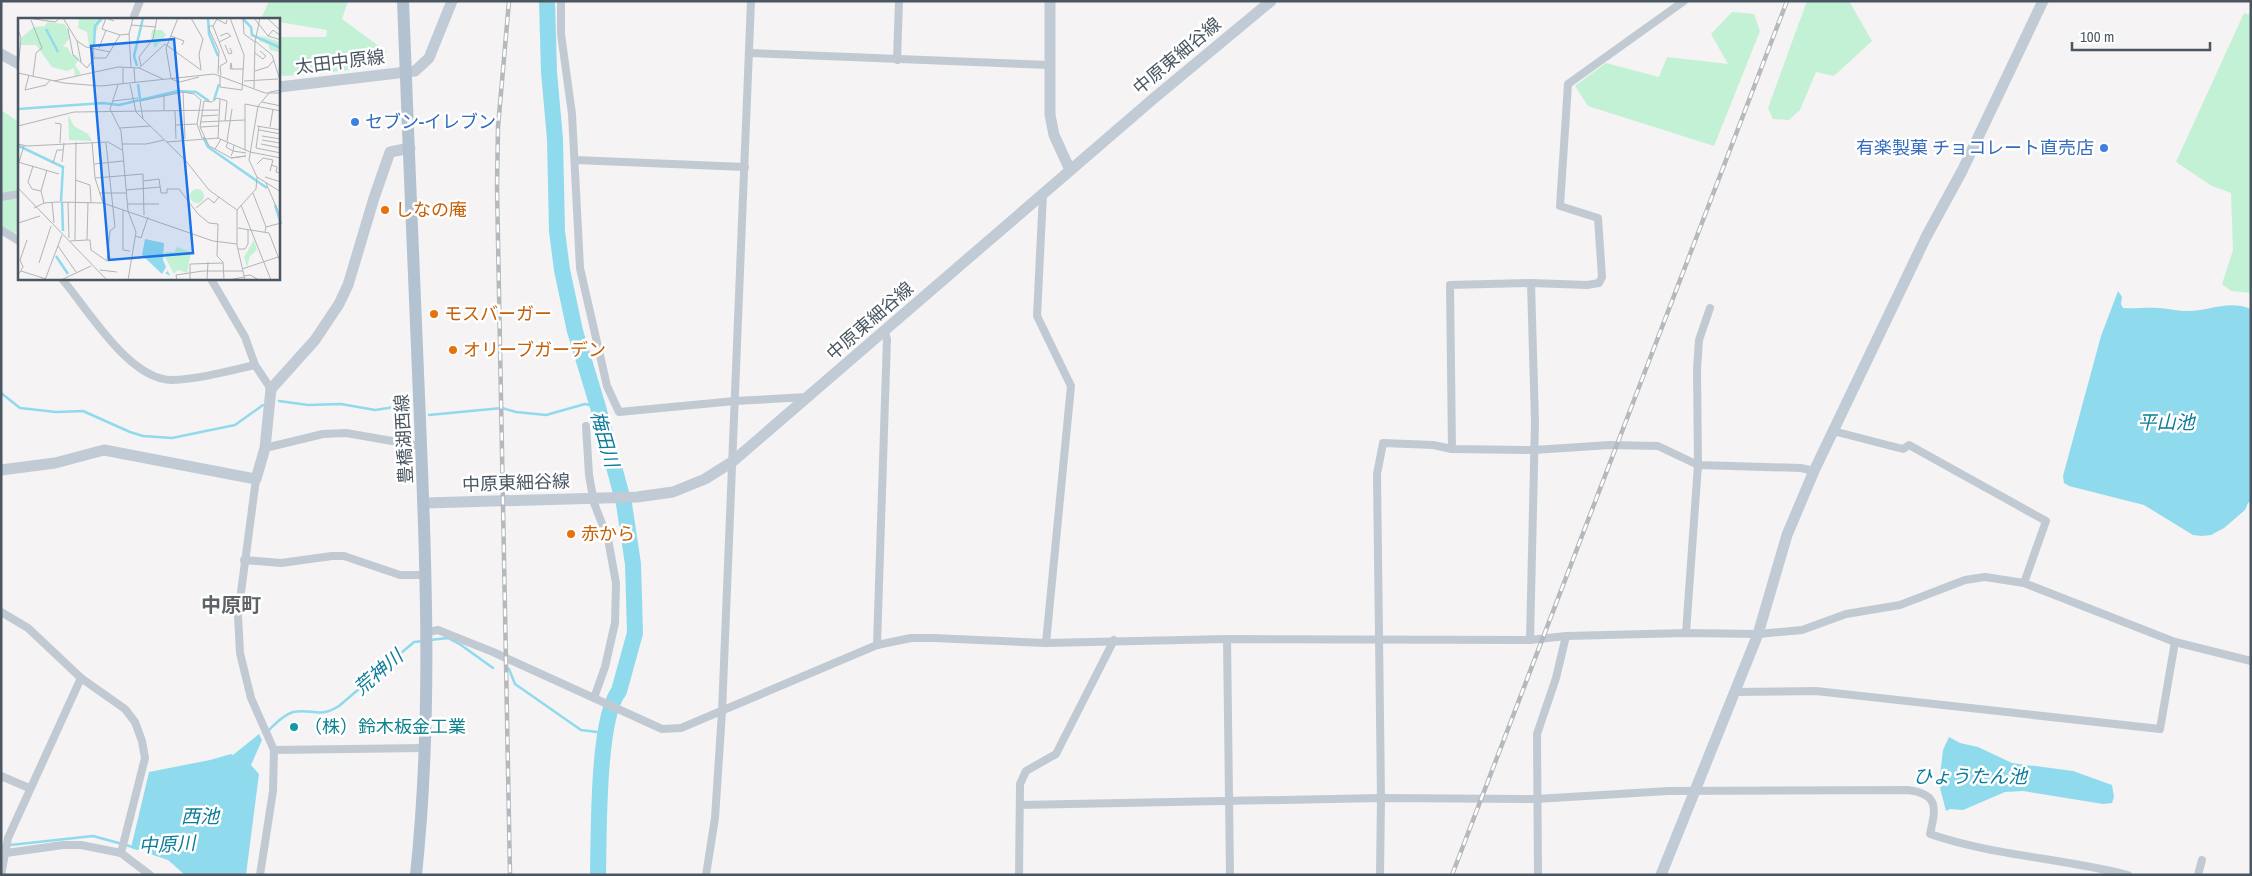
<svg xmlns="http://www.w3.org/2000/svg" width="2252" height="876" viewBox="0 0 2252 876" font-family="'Archivo Narrow','Noto Sans JP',sans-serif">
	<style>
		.green { fill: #c3f1d5 }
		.water { fill: #90daee }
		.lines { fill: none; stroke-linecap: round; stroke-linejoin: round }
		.stream { stroke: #90daee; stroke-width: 2.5 }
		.river { stroke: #90daee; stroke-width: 16 }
		.street { stroke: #c1cad2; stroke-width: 8 }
		.secondary { stroke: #c1cbd6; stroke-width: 11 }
		.primary { stroke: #b3c2d1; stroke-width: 12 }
		.rail-casing { stroke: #b5b8bd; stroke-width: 4.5 }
		.rail { stroke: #fff; stroke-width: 2.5; stroke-dasharray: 8; stroke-linecap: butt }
		.shop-dot { fill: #3f7fe0; stroke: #fff; stroke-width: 2 }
		.food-dot { fill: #e8710a; stroke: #fff; stroke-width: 2 }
		.culture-dot { fill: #0f9aa8; stroke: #fff; stroke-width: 2 }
		.labels { text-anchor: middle; stroke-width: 5; stroke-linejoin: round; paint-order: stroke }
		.street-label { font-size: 18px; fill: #4a5661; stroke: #fff }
		.shop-label { font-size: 18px; fill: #366cbe; stroke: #fff; text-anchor: start }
		.food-label { font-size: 18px; fill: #c56008; stroke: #fff; text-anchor: start }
		.culture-label { font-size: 18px; fill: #0d838f; stroke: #fff; text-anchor: start }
		.water-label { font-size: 19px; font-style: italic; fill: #0c7c9b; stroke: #fff }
		.quarter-label { font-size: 20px; font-weight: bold; fill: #5f6368; stroke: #fff }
		.inset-river { fill: none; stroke: #90daee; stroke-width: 2.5 }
		.inset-road { fill: none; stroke: #b1b4b9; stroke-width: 1 }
		.view { fill: #1a73e8; fill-opacity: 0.15; stroke: #1a73e8; stroke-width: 2.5 }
		.inset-edge { fill: none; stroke: #4a5661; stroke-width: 2.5 }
	</style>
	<rect width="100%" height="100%" fill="#f5f3f3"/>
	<!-- green -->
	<g class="green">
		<path d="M269,1H348L342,19L387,52L362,69L286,76L279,75V37H326L327,30L279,22V19H261Z"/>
		<path d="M1807,1H1849L1872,41L1834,76L1816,72L1800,110L1789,120L1773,119L1768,108Z"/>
		<path d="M1732,12L1754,14L1760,31L1714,146L1588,106L1575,86L1606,63L1659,77L1667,57L1728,64L1711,34Z"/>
		<path d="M2244,13L2251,15V293L2231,291L2222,284L2233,250L2231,193L2212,186L2176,162Z"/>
		<path d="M1,110L19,122V233L1,236Z"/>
	</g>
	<!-- water -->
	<g class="water">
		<path d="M2118,291L2122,297L2121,304L2123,308C2136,309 2146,307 2158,308C2167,308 2176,311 2185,311C2208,312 2227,299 2251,309V501L2248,503L2245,510L2224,528L2211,535L2202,536L2193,535L2144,505L2069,486L2064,483L2063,476L2101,336Z"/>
		<path d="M259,734L262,740L251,765L259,774L246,875H185L168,860L153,855L147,849L137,850L131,848L149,772L210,760L231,754L233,755Z"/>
		<path d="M1949,737L1960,743L1978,747L2012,763L2073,771L2112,785L2114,797L2112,803L2103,804L2023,791L2005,792L1963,810L1950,809L1946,811L1939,784L1943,750Z"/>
	</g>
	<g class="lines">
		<!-- stream -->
		<g class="stream">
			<path d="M1,393L20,408L56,412L83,411L130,432L143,436L172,438L235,425L263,405"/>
			<path d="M279,401L308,405L341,404L375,410L395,407L408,410"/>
			<path d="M429,415L502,408L516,412L546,415L585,404L598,407"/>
			<path d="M430,640L448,638L461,645L493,668"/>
			<path d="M509,669L515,684L581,730L605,733"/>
			<path d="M268,731C275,724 283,715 293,712C312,708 319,719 339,706L414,642L423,641"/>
			<path d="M1,846L93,836L133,847"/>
		</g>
		<!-- river -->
		<path class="river" d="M547,1L549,72L555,139L557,231L562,270L575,331L598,407L624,504L633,564L635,633L619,691C597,719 599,835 598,875"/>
		<!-- street -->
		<g class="street">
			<path d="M561,1V34L572,114L580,268L607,386L619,412L735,401L808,397"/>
			<path d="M133,19L140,1"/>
			<path d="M749,53L1050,65"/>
			<path d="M897,60L899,1"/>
			<path d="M575,160L745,167"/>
			<path d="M1043,194L1037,316L1071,386L1046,643"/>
			<path d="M1,197L19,194"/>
			<path d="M1,230L19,241"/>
			<path d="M62,279C88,309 129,380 172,380C199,379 229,371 255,365"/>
			<path d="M211,279L245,337L255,365L271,389"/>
			<path d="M586,426L589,475L594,503L608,539L616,583L615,623L605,667L594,698"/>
			<path d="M1833,431L1903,449L1909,445L2046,521L2024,583"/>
			<path d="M265,448L323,434L346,433L421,446"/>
			<path d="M1452,449L1450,285L1531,283L1587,285L1599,283L1602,277L1598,218L1560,206L1568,84L1684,1"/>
			<path d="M256,479L238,615L240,653L251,698L274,750L273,791L260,875"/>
			<path d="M244,560L281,563L332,556H344L400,575H426"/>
			<path d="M1,612L28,628L81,678L125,709L135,722L142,741L145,758L121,853"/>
			<path d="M428,632L438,630L493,652L662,729L681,728L877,645L911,638H933L1046,643L1227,639L1530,640L1566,636L1686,633L1758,634L1802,630L1846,614L1900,605L1965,580L1985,577L2024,583L2175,642L2251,661"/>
			<path d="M1686,633L1698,465L1697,369L1699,340L1710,308"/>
			<path d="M1227,639L1230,875"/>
			<path d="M1530,640L1535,422L1531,283"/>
			<path d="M877,645L887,339L885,332"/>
			<path d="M1735,692L1816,691L2160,729L2175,642"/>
			<path d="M274,750L424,748"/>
			<path d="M1,776L29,788"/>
			<path d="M1020,805L1381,798L1536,799L1668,791L1908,790C1939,794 1936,808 1930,834C1994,856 2062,858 2128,875"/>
			<path d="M6,853L63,845H81L121,853L150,875"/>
			<path d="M1,875L8,838L81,678"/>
			<path d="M706,875L715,818L722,712L751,1"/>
			<path d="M1019,875L1020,784L1026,771L1056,754L1114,640"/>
			<path d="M1380,875L1381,798L1377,474L1383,443L1433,445L1452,449L1534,450L1610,445L1658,446L1698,465L1801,468L1814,471"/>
			<path d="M1538,875L1537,734L1556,678L1566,636"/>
			<path d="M2198,875L2202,860"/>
		</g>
		<!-- secondary -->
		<g class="secondary">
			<path d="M1050,1V115L1054,135L1070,170"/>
			<path d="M1,54L19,64"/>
			<path d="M279,87L415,71L429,58L452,1"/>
			<path d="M1,470L55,463L104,450L256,479L265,448L271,389L315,340L339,304L348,285L374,198L390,152L410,148"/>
			<path d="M425,503L637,497L673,492L705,479L732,462L1153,99L1271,1"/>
			<path d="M1661,875L1758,634L1787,535L1814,471L1926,237L1962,171L2043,1"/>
		</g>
		<!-- primary -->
		<path class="primary" d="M403,1C409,149 414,297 421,445C427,588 431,732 416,875"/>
		<defs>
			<g id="rail">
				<path d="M509,1L498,127L497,187L510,875"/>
				<path d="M1452,875L1787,1"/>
			</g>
		</defs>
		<!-- rail casing -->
		<use href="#rail" class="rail-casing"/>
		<!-- rail -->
		<use href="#rail" class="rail"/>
	</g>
	<!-- markers -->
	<g class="shop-dot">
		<circle cx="355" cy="122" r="5"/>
		<circle cx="2104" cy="148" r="5"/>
	</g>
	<g class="food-dot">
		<circle cx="385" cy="210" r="5"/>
		<circle cx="434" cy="314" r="5"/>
		<circle cx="453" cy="350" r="5"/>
		<circle cx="571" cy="534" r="5"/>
	</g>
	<circle class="culture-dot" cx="294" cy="727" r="5"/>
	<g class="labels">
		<!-- street labels -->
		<g class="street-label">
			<text transform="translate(1177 56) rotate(-40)" y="6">中原東細谷線</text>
			<text transform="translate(340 62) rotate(-7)" y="6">太田中原線</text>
			<text transform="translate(870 321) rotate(-41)" y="6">中原東細谷線</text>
			<text transform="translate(404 439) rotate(-93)" y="6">豊橋湖西線</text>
			<text transform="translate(516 483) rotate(-2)" y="6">中原東細谷線</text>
		</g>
		<!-- shop labels -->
		<g class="shop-label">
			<text x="365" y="128">セブン-イレブン</text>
			<text x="2094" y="154" text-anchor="end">有楽製菓 チョコレート直売店</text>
		</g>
		<!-- food labels -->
		<g class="food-label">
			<text x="395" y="216">しなの庵</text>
			<text x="444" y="320">モスバーガー</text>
			<text x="463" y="356">オリーブガーデン</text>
			<text x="581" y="540">赤から</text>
		</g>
		<!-- culture labels -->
		<g class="culture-label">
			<text x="304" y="733">（株）鈴木板金工業</text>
		</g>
		<!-- water labels -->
		<g class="water-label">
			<text x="2166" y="429">平山池</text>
			<text transform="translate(605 439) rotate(74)" y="7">梅田川</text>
			<text transform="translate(378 672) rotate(-41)" y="7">荒神川</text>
			<text x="1970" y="783">ひょうたん池</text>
			<text x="200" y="823">西池</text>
			<text transform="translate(167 844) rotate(-3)" y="7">中原川</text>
		</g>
		<!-- quarter labels -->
		<g class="quarter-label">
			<text x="231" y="612">中原町</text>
		</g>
	</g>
	<!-- overview -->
	<g transform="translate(18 18)">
		<rect width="262" height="262" fill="#f5f3f3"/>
		<path d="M61,0H87L81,6L74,28H71L69,14L60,10ZM29,4L46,6L50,11L51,21L45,29H49L54,37H58L61,41L57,47L63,56L57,58L56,50L49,53L34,49L18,27H3L4,19L16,9L27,8ZM134,12H144L148,17L137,30L133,20ZM240,17L262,24V34L252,32L250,26L241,23L244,19ZM50,97L56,108L70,116L74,123L51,122ZM172 178a7 7 0 1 1 14 0a7 7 0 1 1-14 0ZM236,222L239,232L232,238L229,249L226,239ZM159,229L173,234L169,255L160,252L156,256L147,239V234H156Z" fill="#c3f1d5"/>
		<path d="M127,221L146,225L145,242L152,258L147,255L150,253L148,249L144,256L124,237Z" fill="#90daee"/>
		<path class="inset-river" d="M190,0L191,16L200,38M225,1L233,9L234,17L263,30M28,11L40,34M76,28L77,8L84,0M119,48L116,38L125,0M120,66L122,81M196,82L201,66M0,91L85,85L101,87L160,73L178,74L191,83M185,119L190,129L249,170M1,128L45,149L43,183M44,184L45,213M257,187L263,206M38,238L50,256"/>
		<path class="inset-road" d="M10,0L37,4L42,0M45,0L59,23L68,29L92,34M173,0L185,21L181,36L183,52M225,0L226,16L237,24M236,0L250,18M249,0L263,13M13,2L24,30L18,35L15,58M96,3L88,0L84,11L102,17L111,16M113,7L138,9M195,8H191V11L201,33L200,56M0,11L3,20L0,51M50,11L55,37L69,50M153,18L166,23L164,27M263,18L255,12L250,18L263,22M59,23L63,44M237,23L254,37L263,65M201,24L213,18L209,15L202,18M207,27L211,36L214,35L212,30M81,30L88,12M237,35L245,41L248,38L242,33M76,40H88L102,17M123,48L121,39L135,21L139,0M105,49V66M113,49L111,16L115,0M69,50L76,40L75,29M116,50L117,65M121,50L147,26L183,52M214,51L213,45L212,51H225M237,53L250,49L256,42M0,55L46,65L83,68L196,56L247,75H263M11,57L7,72L28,67L32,62M202,57V69L224,72L226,37L212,0M203,57L202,48L209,44L195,8L199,1L208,6L209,2M153,60L148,30L160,0M153,61L162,64L181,59M36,63L100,49L121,50L145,61M226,63L260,61M112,66L118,94L168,143L191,172L219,192V227L227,262M100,67L92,91L103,113L110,193L118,214L110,262M236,70L237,24L242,0M263,72L252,74L240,88L231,142L239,159L263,174M165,74L176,76L183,82L179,106L184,120M146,77V93M95,83L120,80M244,84L263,88M157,93L158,121M184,98L200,97M125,101L122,83L165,74L167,121M182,104L227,102M37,105L43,106L42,125M158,107L179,106M0,108L56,94L201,92M239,108L263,112M241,108L238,130L263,135M182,109L200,108M252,109L255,91M102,110L132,108M241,112L263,116M244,118L263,121M200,120L202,81M203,121L197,131L213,140L228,138M244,122L262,125M209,123L214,91M74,124L77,160L85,185M149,124L200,120L232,134L263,140M210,124L208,129L215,133L213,138M0,126L9,128L90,124L104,132M104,126H128L146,122M243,126L263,130M216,127L215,133L228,135M197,131L191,128L182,109L186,83L194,84L199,80L209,83L207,103M227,132V86L263,93M213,140L228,138M0,144L41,156M44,144L46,125M35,145L39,132H45M76,146L105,143M239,146L245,140L255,142L252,153M0,147L6,128M253,147L259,149L258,154L263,155M15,148L10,164L14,171L23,173M247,159L263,164M77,160L125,156L126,197M57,162L72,167L73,184M125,163L141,161L143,175H149V171H161L180,196L191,205L200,206L199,238L205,244L206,262M248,165L263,200M0,170L89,262M108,172L142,169M81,175H109M235,175L248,209L247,214M34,184L36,205M50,184L51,220M70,184L69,222H72L73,232L89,243L92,213L97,209L88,125M26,185L23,173L29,152M110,186H141M223,187L253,262M16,190L26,185L39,184L85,185L195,223L219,226M178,190L190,180L196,185L201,179M105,192V232L112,233M219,192L238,171L239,159M0,205L22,198M248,209L263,205M220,210L251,215L263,246M118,218L123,220L130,199M57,222L58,124M52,223L69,222M40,228L58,254M220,231H227L230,226V212M21,245L33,208M224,251L263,238M82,252L99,254M3,253L28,261M0,257L5,249L2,242L9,222M226,258L232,257L241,262M27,262L44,217M43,262L73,248M159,262L158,257L185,253H225M172,262V246L205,245M189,262L190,244M211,262L226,259"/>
		<path class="view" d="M156,21L175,235L91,242L73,28Z"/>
		<rect width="262" height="262" class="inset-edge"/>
	</g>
	<!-- border -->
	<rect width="2252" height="876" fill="none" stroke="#4a5661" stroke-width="5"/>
	<!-- scale -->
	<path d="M2072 42v8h138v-8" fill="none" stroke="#4a5661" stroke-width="2.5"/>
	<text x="2080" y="42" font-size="15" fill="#4a5661" stroke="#ffffff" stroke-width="4" paint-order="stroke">100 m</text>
</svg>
